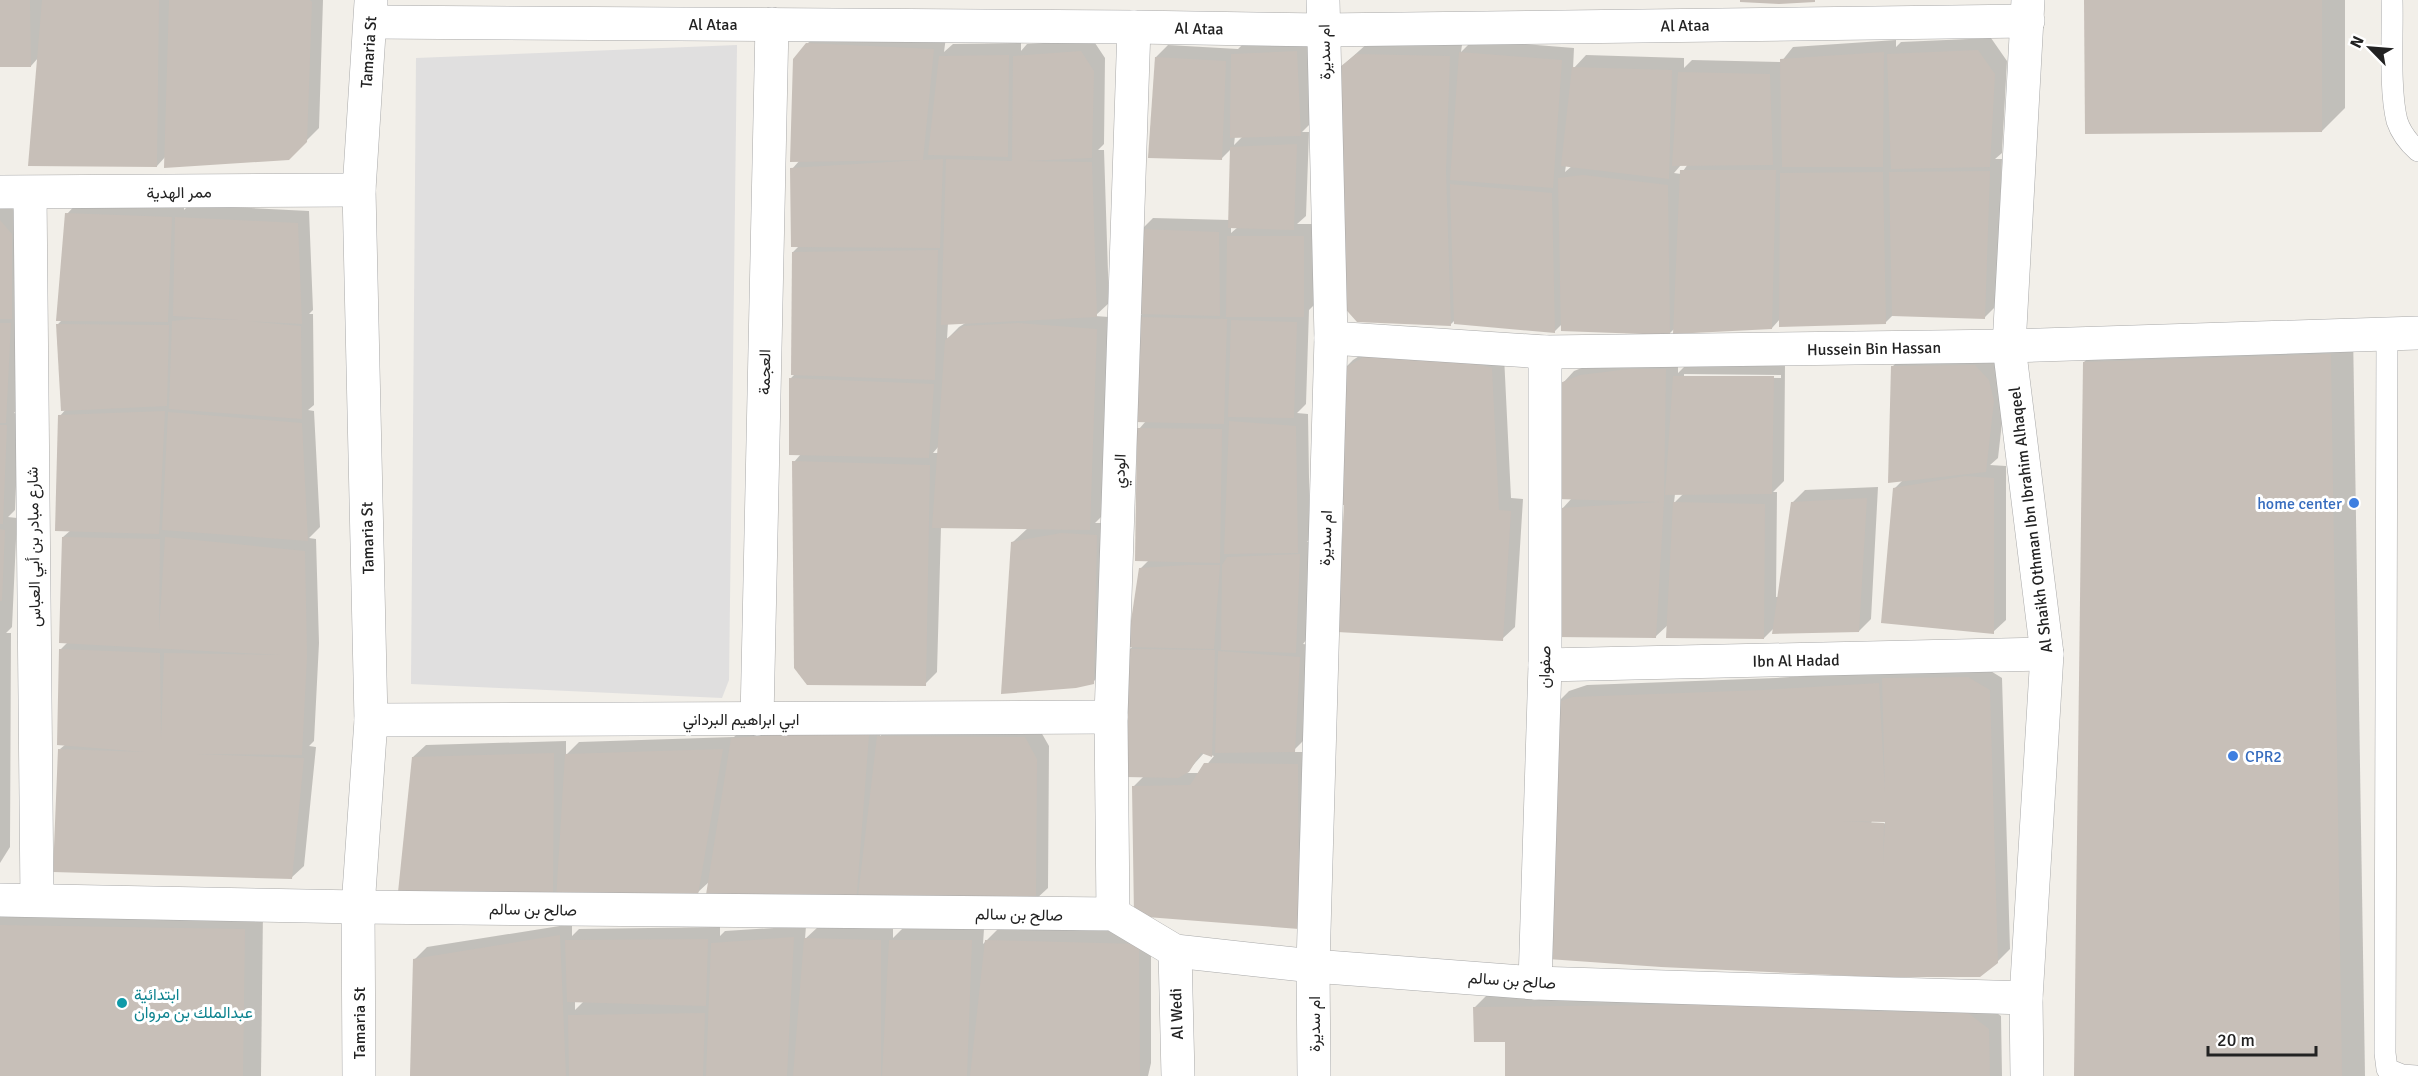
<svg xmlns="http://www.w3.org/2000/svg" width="2418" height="1076" viewBox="0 0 2418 1076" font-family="Signika,Vazirmatn,sans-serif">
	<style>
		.residential { fill: #e0dfdf }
		.shadow { fill: #0003; fill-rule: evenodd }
		.building { fill: #c7bfb8; fill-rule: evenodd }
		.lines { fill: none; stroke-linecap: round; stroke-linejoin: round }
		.service-casing { stroke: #a9a9a9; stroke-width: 22 }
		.minor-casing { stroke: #a9a9a9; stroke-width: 34 }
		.service { stroke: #fff; stroke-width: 21 }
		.minor { stroke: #fff; stroke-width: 33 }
		.shop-dot { fill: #3f7fe0; stroke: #fff; stroke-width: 2 }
		.culture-dot { fill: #0f9aa8; stroke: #fff; stroke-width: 2 }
		.labels { text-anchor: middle; stroke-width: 6; stroke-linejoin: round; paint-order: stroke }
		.street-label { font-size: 16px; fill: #222; stroke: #fff }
		.shop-label { font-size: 16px; fill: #366cbe; stroke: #fff; text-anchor: end }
		.culture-label { font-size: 16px; fill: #0d838f; stroke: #fff; text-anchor: start }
	</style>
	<rect width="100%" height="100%" fill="#f2efe9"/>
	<!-- residential -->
	<path class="residential" d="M737,45L729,680L722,698L411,684L416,58Z"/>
	<!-- shadow -->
	<g class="shadow">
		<path d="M0,0H323L319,128L289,158L166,156L157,166L38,58L31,66L0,65Z"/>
		<path d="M2086,0H2345V108L2322,131Z"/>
		<path d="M820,31L946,37L944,52L953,44L1021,43V51L1027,44L1093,40L1105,58L1104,144L1098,150H1104L1109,303L1095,316L1109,317L1102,516L1095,523H1109L1105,670L1093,682L1013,542L1028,528L941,527L937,672L925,684L794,462L801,454L791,378L796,373L793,252L800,245L792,169L800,160L807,44ZM967,322L959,327L947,339L948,323ZM939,446V453H933Z"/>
		<path d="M1991,38L2007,61L2002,153L1995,159H2002L1997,305L1984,318L1893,315L1886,322L1780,319L1772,328H1675L1670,333L1562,324L1555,331L1455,320L1450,325L1341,67L1369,42L1462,45L1461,52L1473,40L1574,48L1573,69L1586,55L1684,58V68L1692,60L1781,62L1793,47L1896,40V47L1901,42ZM1688,164L1681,174L1674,173L1681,165ZM1566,165L1572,166L1565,172Z"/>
		<path d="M1309,39L1312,122L1302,132H1309L1306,216L1297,224H1316V303L1309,310L1306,404L1297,413L1308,414L1310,539L1307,542H1312L1307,639L1303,644L1312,645L1306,738L1292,752H1310L1311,915L1134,786L1144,776L1129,650L1133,646L1140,569L1149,560L1139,429L1146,421L1138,318L1143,313L1141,230L1153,218L1229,220L1231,149L1222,158L1156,57L1168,45L1238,49L1245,42ZM1235,136H1243L1234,145ZM1231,227H1238L1231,233ZM1204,753L1214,756L1200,773H1186Z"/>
		<path d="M0,198H4L23,222L18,409L14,413L19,414L15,510L8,517L17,518L12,627L6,633H11L10,847L0,863Z"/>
		<path d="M79,201L184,205V210L189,205L309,211L313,310L309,314H313L314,405L308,410L314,411L320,527L309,538L316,539L319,643L314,741L309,746L316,747L304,866L291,878L60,749L66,744L60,650L68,642L63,537L71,530L60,416L66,409L58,324L63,319L67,214Z"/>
		<path d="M2353,331L2365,1076H2075L2084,362L2108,339Z"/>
		<path d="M1378,344L1504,356L1511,498L1523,499L1515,627L1502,639L1346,503L1340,373L1353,360Z"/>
		<path d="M1987,353L2001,367L2006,387L1998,458L1990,465L2006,466V620L1993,632L1894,489L1903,480L1893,366L1905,354Z"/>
		<path d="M1678,357V373L1687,364L1785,365L1784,481L1773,492H1777L1776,597H1778L1792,503L1805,490L1878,487L1871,619L1859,631L1774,628L1764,638L1669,624L1655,637L1562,509L1572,498L1562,384L1574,371L1594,363ZM1684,374L1781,375V378L1684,377ZM1684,493L1674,503L1675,494Z"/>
		<path d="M1981,665L2002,678L2010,949L1997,962L1557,703L1569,691L1587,685L1776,678ZM1872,820L1893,821V823L1871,824Z"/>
		<path d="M881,723L880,736L891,725H1037L1049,746L1048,888L1035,900L855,903L710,881L697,893L552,897L413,757L426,745L566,741V755L579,742L734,737L745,726Z"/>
		<path d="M0,907L263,911L261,1076H0Z"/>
		<path d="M572,924V936L579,929L720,927V936L725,931L806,926L805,939L818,927L893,929V938L903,928L984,929L983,944L999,928L1151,932V1063L1148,1076H411L414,960L427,947ZM575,1000L584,1001L575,1010Z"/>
		<path d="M1487,995L1981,1002L2001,1016L2002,1076H1507L1506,1041L1475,1007Z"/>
	</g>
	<!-- building -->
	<g class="building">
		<path d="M0,0H30L31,67H0Z"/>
		<path d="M42,0H159L157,167L28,166Z"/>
		<path d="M169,0H310L312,2L307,142L289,160L164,168Z"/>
		<path d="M1740,0H1815V2L1779,4L1740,2Z"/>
		<path d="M2084,0H2322V132L2085,134Z"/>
		<path d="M806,43L934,49L923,160L943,159L940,248L791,247L790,168L921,160L790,162L793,59Z"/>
		<path d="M1978,50L1995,74L1990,167L1891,169L1887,54Z"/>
		<path d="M1081,51L1094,71L1092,158L1025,161L1092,162L1097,317L941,325L946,159L1012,161L1013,56Z"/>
		<path d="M1297,51L1301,136L1230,138L1231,54Z"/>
		<path d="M1459,52L1562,60L1553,188L1450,180Z"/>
		<path d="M1884,52L1883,167H1782L1780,59Z"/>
		<path d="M1356,54L1450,56L1446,171L1451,326L1357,322L1341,304L1340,67Z"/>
		<path d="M1009,55L1008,157L928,155L939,56Z"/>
		<path d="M1155,57L1226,61L1222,160L1148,158Z"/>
		<path d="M1572,67L1672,70L1669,179L1561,166Z"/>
		<path d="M1678,72L1770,74L1773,165L1672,166Z"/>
		<path d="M1297,144L1294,230L1228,228L1230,147Z"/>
		<path d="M1680,170H1776L1772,329L1673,334Z"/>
		<path d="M1990,171L1985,319L1892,316L1889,172Z"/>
		<path d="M1883,172L1886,324L1779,327L1780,173Z"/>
		<path d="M1583,175L1668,185L1670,335L1561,331L1558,178Z"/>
		<path d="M1450,184L1552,193L1555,333L1454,324Z"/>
		<path d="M65,213L172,217L168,322L56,321Z"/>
		<path d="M175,217L298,223L302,324L247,321L301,326L302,419L169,409L172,321L192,319L238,320L173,316Z"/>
		<path d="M0,220L12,234V319H0Z"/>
		<path d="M1139,229L1219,232L1220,316L1138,314Z"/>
		<path d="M1227,236H1304V317H1226Z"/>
		<path d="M938,250L935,380L791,375L792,252Z"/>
		<path d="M1136,317L1227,319L1224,424L1134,422Z"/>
		<path d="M1231,320L1297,322L1294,418L1228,417Z"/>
		<path d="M0,323H11L6,423H0Z"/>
		<path d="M1018,323L1097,329L1090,530L932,528L945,340L964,326Z"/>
		<path d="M56,324L169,325L167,406L61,411Z"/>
		<path d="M1435,353L1492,368L1499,510L1511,511L1503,641L1337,632L1344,505H1335L1338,372L1365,356Z"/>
		<path d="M2331,354L2342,1076H2074L2083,362Z"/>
		<path d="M1975,365L1989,380L1994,401L1986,472L1888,483L1891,366Z"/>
		<path d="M1629,369H1666L1664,501L1656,638L1556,637L1560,508L1659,502L1556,499L1560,383L1580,375Z"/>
		<path d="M1673,376H1774L1772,494L1665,495Z"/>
		<path d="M789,378L934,384L929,458L789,455Z"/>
		<path d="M165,411L159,534L55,531L58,415Z"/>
		<path d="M168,412L302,423L308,541L162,530Z"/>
		<path d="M1229,421L1296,426L1298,553L1224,554Z"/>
		<path d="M0,425H7L3,524H0Z"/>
		<path d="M1137,428L1222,429L1220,563L1135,561Z"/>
		<path d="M792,461L930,465L926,686L807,685L794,668Z"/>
		<path d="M1965,476L1994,478V634L1881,623L1893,488Z"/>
		<path d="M1867,498L1859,632L1772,634L1791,502Z"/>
		<path d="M1673,502L1765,504L1764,639L1666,638Z"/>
		<path d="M0,529L5,530L2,601H0Z"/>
		<path d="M1061,533L1097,535L1094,684L1076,688L1001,694L1011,542Z"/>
		<path d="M62,537L160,539L159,632L165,537L305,551L307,656L302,755L195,754L304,758L292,879L53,872L58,749L145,752L57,745L59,649L160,653L161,739L164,653L281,655L59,643Z"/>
		<path d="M1300,554L1296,653L1221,650L1222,565L1227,557Z"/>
		<path d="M1188,565H1220L1214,649L1127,647L1139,568Z"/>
		<path d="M1128,649L1215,650L1212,757L1201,753L1189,772L1178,778L1125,777Z"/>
		<path d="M1218,651L1300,657L1295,752L1215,753Z"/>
		<path d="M1968,677L1990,690L1998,963L1980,977H1877L1661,967L1548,959L1555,703L1573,697L1763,690L1879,683L1885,793L1882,678ZM1841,821L1885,822L1883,866L1884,823Z"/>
		<path d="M845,730L869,735L856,905L705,901L731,738Z"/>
		<path d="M877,736L1025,737L1037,759L1036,902L858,896Z"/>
		<path d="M723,749L698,895L556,900L565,754Z"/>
		<path d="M554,753L553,899L397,902L412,757Z"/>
		<path d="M1204,763L1298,764L1299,929L1134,916L1132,786L1190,785Z"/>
		<path d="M0,925L245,929L243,1076H0Z"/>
		<path d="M560,935L566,1076H410L413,959Z"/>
		<path d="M794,937L787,1076H706L711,943Z"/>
		<path d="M804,938L881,940V1076H793Z"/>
		<path d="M708,939L706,1006L567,1002L565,940Z"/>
		<path d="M889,940H972L967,1076H882Z"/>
		<path d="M985,940L1139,944L1140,1076H970Z"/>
		<path d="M1729,1004L1855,1011L1968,1013L1989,1029L1990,1076H1505V1042H1474L1473,1007Z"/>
		<path d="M705,1013L703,1076H569L568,1015Z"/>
	</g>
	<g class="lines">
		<defs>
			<g id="service">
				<path d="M2392,0C2393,34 2389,89 2397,121C2401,133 2409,143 2418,151"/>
				<path d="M2387,332L2385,1053L2387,1069L2402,1075L2416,1076"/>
			</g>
			<g id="minor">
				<path d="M371,22L1134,27L1323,30L2028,21"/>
				<path d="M0,192L359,190"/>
				<path d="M30,193L37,900"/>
				<path d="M1331,338L1545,352L2009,346L2418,333"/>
				<path d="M1545,665L2047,654"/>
				<path d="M757,719L772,24"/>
				<path d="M371,720L1111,717"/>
				<path d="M0,900L358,907L1113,914L1175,951L1313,966L1535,983L2026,998"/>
				<path d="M1113,914L1111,717L1134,27"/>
				<path d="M1175,951L1178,1076"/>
				<path d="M1535,983L1545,665V352"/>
				<path d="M359,1076L358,907L371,720L359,190L371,2"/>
				<path d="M1314,1076L1313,966L1331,338L1323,0"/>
				<path d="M2027,1076L2026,998L2047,654L2009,346L2028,0"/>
			</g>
		</defs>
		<!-- service casing -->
		<use href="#service" class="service-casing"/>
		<!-- minor casing -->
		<use href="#minor" class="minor-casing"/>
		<!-- service -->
		<use href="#service" class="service"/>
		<!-- minor -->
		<use href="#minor" class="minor"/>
	</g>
	<!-- markers -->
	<g class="shop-dot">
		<circle cx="2354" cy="503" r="6"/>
		<circle cx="2233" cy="756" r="6"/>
	</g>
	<circle class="culture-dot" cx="122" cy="1003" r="6"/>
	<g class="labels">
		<!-- street labels -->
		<g class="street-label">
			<text x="713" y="30">Al Ataa</text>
			<text transform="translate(1685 25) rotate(-1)" y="6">Al Ataa</text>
			<text transform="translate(1199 28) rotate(1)" y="6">Al Ataa</text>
			<text transform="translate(368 52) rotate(-86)" y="6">Tamaria St</text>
			<text transform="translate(1324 52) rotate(-91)" y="6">ام سديرة</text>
			<text transform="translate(179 192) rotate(-1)" y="6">ممر الهدية</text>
			<text transform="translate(1874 348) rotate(-1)" y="6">Hussein Bin Hassan</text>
			<text transform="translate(764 372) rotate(-89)" y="6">العجمة</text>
			<text transform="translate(1119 471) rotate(-88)" y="6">الودي</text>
			<text transform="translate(2030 520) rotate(-97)" y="6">Al Shaikh Othman Ibn Ibrahim Alhaqeel</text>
			<text transform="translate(367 538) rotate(-91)" y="6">Tamaria St</text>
			<text transform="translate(1325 538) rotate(-88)" y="6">ام سديرة</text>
			<text transform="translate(33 547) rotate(-91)" y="6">شارع مبادر بن أبي العباس</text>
			<text transform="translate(1796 660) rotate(-1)" y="6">Ibn Al Hadad</text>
			<text transform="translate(1544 667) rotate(-89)" y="6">صفوان</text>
			<text x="741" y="725">ابي ابراهيم البرداني</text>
			<text transform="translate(533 909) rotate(1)" y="6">صالح بن سالم</text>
			<text transform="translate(1019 914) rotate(1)" y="6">صالح بن سالم</text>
			<text transform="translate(1512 980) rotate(4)" y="6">صالح بن سالم</text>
			<text transform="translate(1176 1014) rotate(-92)" y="6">Al Wedi</text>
			<text transform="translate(359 1023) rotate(-90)" y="6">Tamaria St</text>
			<text transform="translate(1314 1024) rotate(-90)" y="6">ام سديرة</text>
		</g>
		<!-- shop labels -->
		<g class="shop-label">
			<text x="2342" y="509">home center</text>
			<text x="2245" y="762" text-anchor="start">CPR2</text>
		</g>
		<!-- culture labels -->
		<g class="culture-label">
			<text x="134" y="1000">ابتدائية<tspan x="134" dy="18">عبدالملك بن مروان</tspan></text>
		</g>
	</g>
	<!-- north arrow -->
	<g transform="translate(2370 48) rotate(295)" stroke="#ffffff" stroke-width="4.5" paint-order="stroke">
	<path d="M0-4.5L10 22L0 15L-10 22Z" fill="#222222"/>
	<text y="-9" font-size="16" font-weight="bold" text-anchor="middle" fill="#222222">N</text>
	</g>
	<!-- scale -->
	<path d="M2208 1046v9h108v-9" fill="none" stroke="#222222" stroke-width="3"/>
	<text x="2217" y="1046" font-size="18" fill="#222222" stroke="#ffffff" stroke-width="4.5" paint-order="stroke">20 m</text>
</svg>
